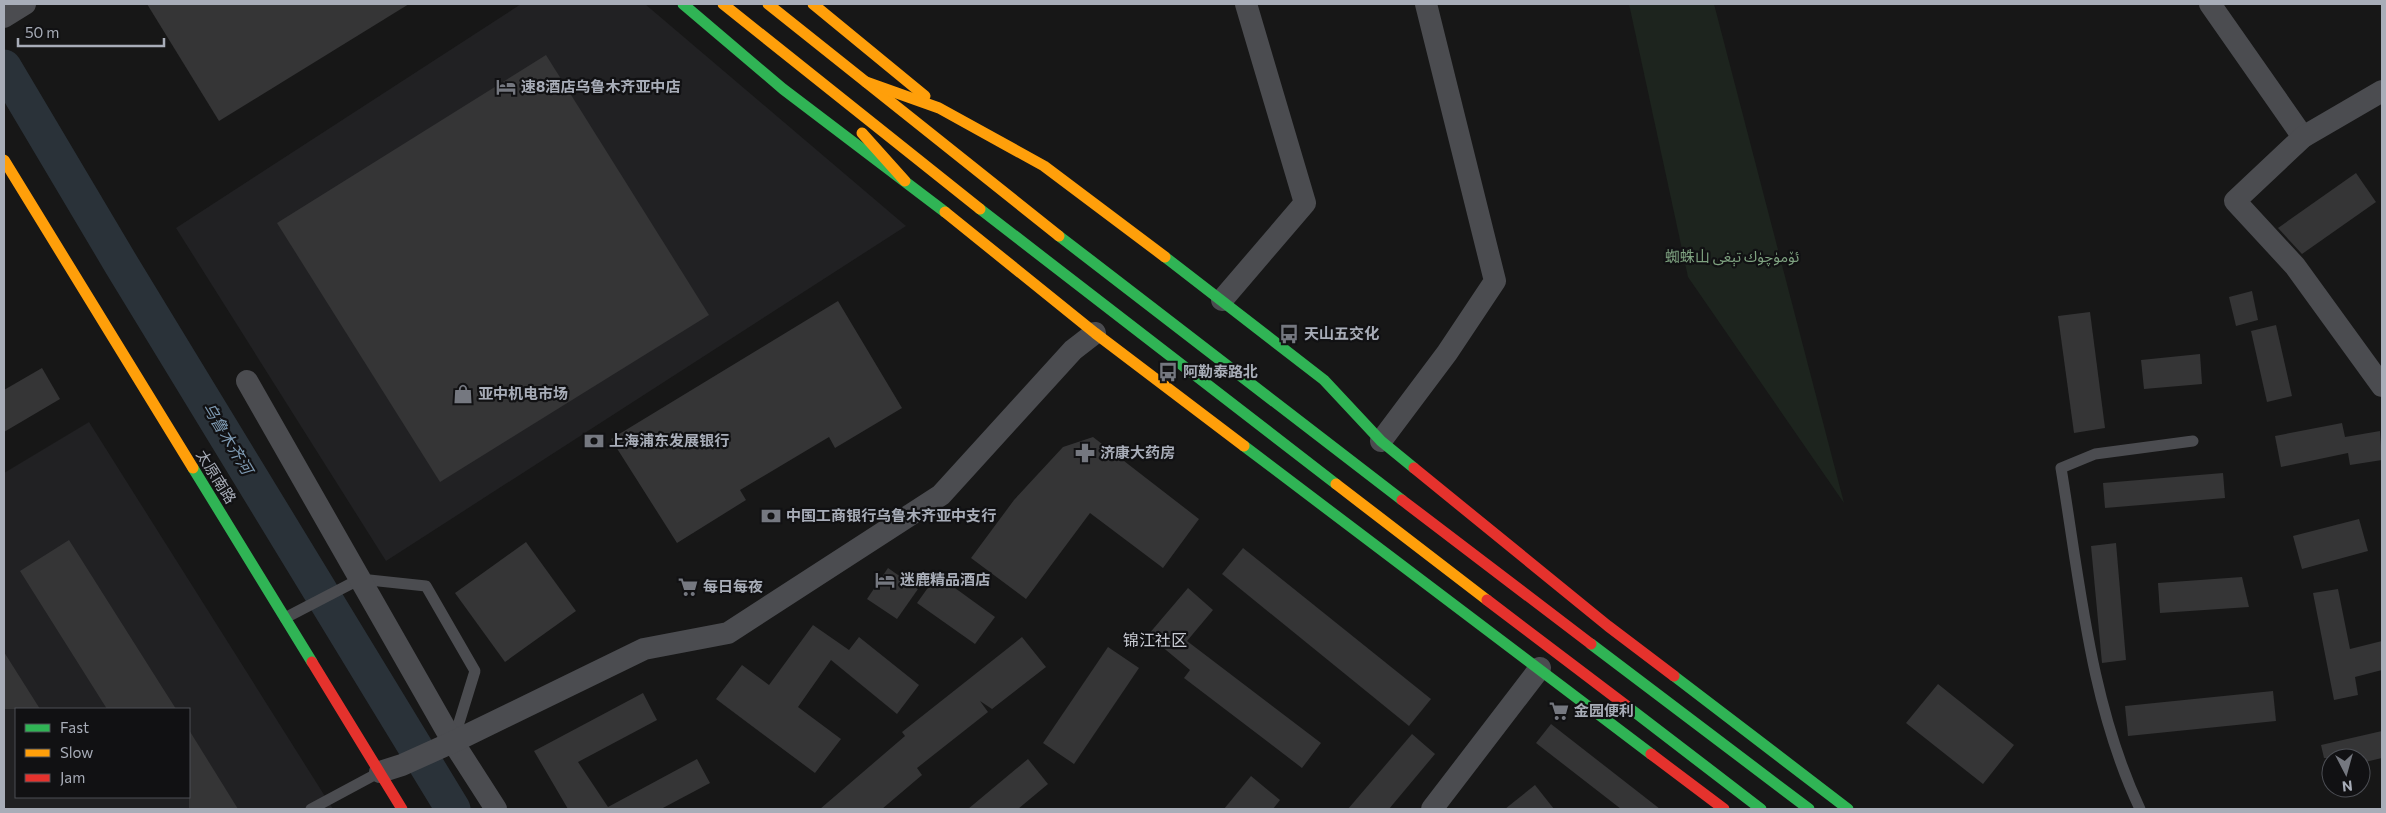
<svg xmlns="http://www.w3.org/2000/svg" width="2386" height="813" viewBox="0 0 2386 813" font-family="Commissioner,'Noto Sans Arabic','Noto Sans SC',sans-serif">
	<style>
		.built { fill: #212123; fill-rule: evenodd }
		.green { fill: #1d241e }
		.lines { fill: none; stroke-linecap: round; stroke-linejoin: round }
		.river { stroke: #2a3239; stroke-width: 35 }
		.building { fill: #353536 }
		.lane { stroke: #4b4c50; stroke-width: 11 }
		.street { stroke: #4b4c50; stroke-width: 22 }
		.fast { stroke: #30b455; stroke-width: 11 }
		.slow { stroke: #ff9f0a; stroke-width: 11 }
		.jam { stroke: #e5322d; stroke-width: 11 }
		.labels { text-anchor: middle; stroke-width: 4.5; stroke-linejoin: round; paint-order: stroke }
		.poi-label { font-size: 15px; font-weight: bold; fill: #a8adb8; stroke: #111113; text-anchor: start }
		.park-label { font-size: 15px; fill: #7fa381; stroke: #111113 }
		.street-label { font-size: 15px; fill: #a8adb8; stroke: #111113 }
		.water-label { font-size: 16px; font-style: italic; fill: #7f9bb3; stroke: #111113 }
		.neighbourhood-label { font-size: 16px; fill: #c9ccd4; stroke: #111113 }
	</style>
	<rect width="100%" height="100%" fill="#171717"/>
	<!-- built -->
	<g class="built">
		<path d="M521,4H645L906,226L386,561L176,228Z"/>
		<path d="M89,422L333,809H4V473ZM16,709H189V797H16Z"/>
	</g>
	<!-- green -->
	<path class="green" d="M1629,4H1714L1844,503L1688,277Z"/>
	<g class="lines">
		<!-- river -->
		<path class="river" d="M4,67L121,264L453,809"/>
	</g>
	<!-- building -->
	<g class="building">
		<path d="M147,4H409L219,121Z"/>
		<path d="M546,55L709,315L440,482L277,223Z"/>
		<path d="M2356,173L2376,202L2302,254L2278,228Z"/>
		<path d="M2252,291L2258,320L2236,326L2229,297Z"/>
		<path d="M838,301L902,408L835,448L829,437L740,490L746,500L677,543L611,439Z"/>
		<path d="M2090,312L2105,428L2074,433L2058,316Z"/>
		<path d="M2276,325L2292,396L2267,402L2251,331Z"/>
		<path d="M2200,354L2202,384L2144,389L2141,360Z"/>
		<path d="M42,368L60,399L4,432V390Z"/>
		<path d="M2342,423L2345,437L2380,431L2382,460L2350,465L2348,453L2281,467L2275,436Z"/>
		<path d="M1093,437L1199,519L1163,568L1090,513L1026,599L971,558L1014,500L1063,447Z"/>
		<path d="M2223,473L2225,498L2105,508L2103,483Z"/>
		<path d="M2359,519L2368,551L2302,569L2293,536Z"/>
		<path d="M69,540L162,687L176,709H107L20,571Z"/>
		<path d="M526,542L576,611L505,662L455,593Z"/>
		<path d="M2116,543L2126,660L2102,663L2091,546Z"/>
		<path d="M1243,548L1431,699L1409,726L1222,574Z"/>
		<path d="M888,568L918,589L897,619L867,599Z"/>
		<path d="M937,575L995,617L975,644L917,603Z"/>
		<path d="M2242,577L2249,607L2160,613L2158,583Z"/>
		<path d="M1188,588L1213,610L1187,641L1321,743L1302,768L1184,678L1190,670L1148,635Z"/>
		<path d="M2338,589L2350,649L2382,641V670L2355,677L2358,695L2334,700L2313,593Z"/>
		<path d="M813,625L849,650L859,637L919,685L897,714L831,660L798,707L841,739L815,773L716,699L742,665L769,685Z"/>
		<path d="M1022,637L1046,667L992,709L980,701L988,712L917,768L922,775L882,809H820L905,736L902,732Z"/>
		<path d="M1108,647L1139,668L1074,764L1043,743Z"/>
		<path d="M4,652L40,709H4Z"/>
		<path d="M1938,684L2014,745L1983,784L1906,723Z"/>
		<path d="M2273,691L2276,721L2128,736L2125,706Z"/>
		<path d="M643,693L657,720L578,762L608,807L697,759L710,783L661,809H568L534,751Z"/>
		<path d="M1551,724L1660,809H1621L1536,743Z"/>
		<path d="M189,730L238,809H189Z"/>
		<path d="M2382,731V758L2361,763V758H2324L2321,745Z"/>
		<path d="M1412,734L1435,754L1389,809H1348Z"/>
		<path d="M1028,759L1048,784L1018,809H968Z"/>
		<path d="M1251,776L1280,800L1273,809H1224Z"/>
		<path d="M1535,785L1554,809H1505Z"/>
	</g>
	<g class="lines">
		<!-- lane -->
		<g class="lane">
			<path d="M285,618L360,579L426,586L475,671L453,742"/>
			<path d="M311,809L380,772"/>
			<path d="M2140,809C2090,703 2080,583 2061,468L2095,454L2193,441"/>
		</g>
		<!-- street -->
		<g class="street">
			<path d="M2210,4L2303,137"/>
			<path d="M4,17L25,4"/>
			<path d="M2382,91L2303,137L2235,201L2295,266L2382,386"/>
			<path d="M1222,300L1305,203L1246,4"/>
			<path d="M247,381L453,742L496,809"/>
			<path d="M1381,441L1447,353L1495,281L1426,4"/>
			<path d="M380,772L402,765L453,742L644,649L728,633L941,495L1073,350L1095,333"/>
			<path d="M1432,809L1540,668"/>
		</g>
		<!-- fast -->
		<g class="fast">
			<path d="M683,4L783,89L945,212"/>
			<path d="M980,209L1336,484"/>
			<path d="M1059,236L1402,500"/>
			<path d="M1165,257L1324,380L1381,441L1414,468"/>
			<path d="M1244,446L1651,754"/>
			<path d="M193,468L312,662"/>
			<path d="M1591,644L1809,809"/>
			<path d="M1674,676L1848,809"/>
			<path d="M1628,707L1761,809"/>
		</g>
		<!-- slow -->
		<g class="slow">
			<path d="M723,4L980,209"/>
			<path d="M768,4L1059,236"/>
			<path d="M813,4L925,96"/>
			<path d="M866,82L939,108L1044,166L1165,257"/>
			<path d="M862,133L905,181"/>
			<path d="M4,160L193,468"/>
			<path d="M945,212L1095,333L1244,446"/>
			<path d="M1336,484L1487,600"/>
		</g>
		<!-- jam -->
		<g class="jam">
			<path d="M1414,468L1608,626L1674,676"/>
			<path d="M1402,500L1591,644"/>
			<path d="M1487,600L1628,707"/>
			<path d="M312,662L402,809"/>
			<path d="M1651,754L1724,809"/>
		</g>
	</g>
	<!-- icons -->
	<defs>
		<symbol id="hotel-bare" viewBox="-9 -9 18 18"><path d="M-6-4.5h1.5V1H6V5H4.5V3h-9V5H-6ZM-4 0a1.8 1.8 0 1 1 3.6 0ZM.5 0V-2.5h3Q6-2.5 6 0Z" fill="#757880" stroke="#111113" stroke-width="2.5" paint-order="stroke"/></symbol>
		<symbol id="bus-bare" viewBox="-9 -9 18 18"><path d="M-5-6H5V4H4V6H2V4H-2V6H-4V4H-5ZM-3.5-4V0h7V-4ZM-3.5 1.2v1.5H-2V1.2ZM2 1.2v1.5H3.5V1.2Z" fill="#757880" stroke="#111113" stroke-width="2.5" paint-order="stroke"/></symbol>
		<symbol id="shop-bare" viewBox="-9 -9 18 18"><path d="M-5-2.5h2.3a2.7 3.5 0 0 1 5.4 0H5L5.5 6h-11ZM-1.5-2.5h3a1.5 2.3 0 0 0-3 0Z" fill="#757880" stroke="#111113" stroke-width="2.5" paint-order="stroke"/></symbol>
		<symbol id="bank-bare" viewBox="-9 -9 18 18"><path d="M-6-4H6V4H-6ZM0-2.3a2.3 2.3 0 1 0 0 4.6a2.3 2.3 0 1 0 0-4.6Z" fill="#757880" stroke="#111113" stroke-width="2.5" paint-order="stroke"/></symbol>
		<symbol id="pharmacy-bare" viewBox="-9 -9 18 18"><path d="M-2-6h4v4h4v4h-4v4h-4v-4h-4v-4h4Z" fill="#757880" stroke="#111113" stroke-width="2.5" paint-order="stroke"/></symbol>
		<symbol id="supermarket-bare" viewBox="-9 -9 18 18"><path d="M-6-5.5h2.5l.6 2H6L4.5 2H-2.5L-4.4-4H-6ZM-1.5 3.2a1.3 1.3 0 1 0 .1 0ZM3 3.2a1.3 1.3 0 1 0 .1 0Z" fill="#757880" stroke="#111113" stroke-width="2.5" paint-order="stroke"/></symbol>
	</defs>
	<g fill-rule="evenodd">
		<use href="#hotel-bare" x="492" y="73" width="28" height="28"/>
		<use href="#bus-bare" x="1275" y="320" width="28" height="28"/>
		<use href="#bus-bare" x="1154" y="358" width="28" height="28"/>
		<use href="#shop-bare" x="449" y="380" width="28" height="28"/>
		<use href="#bank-bare" x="580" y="427" width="28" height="28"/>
		<use href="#pharmacy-bare" x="1071" y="439" width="28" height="28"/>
		<use href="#bank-bare" x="757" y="502" width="28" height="28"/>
		<use href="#hotel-bare" x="871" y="566" width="28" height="28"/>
		<use href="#supermarket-bare" x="674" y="573" width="28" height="28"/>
		<use href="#supermarket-bare" x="1545" y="697" width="28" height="28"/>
	</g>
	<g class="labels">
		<!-- poi labels -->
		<g class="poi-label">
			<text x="521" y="92">速8酒店乌鲁木齐亚中店</text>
			<text x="1304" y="339">天山五交化</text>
			<text x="1183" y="377">阿勒泰路北</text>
			<text x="478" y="399">亚中机电市场</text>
			<text x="609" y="446">上海浦东发展银行</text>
			<text x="1100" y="458">济康大药房</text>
			<text x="786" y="521">中国工商银行乌鲁木齐亚中支行</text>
			<text x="900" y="585">迷鹿精品酒店</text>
			<text x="703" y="592">每日每夜</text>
			<text x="1574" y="716">金园便利</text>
		</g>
		<!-- park labels -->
		<g class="park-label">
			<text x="1732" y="262">蜘蛛山 ئۆمۈچۈك تېغى</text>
		</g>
		<!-- street labels -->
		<g class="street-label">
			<text transform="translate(216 477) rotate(58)" y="5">太原南路</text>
		</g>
		<!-- water labels -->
		<g class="water-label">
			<text transform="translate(228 438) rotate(59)" y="6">乌鲁木齐河</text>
		</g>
		<!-- neighbourhood labels -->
		<g class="neighbourhood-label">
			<text x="1155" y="646">锦江社区</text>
		</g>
	</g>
	<!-- border -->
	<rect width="2386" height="813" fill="none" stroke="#a8adb8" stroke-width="10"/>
	<!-- legend -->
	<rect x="15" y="708" width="175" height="90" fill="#111113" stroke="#4d4f55"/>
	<rect x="25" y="724" width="25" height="8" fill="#30b455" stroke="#4d4f55"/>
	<text x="60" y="733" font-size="15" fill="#a8adb8">Fast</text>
	<rect x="25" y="749" width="25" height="8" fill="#ff9f0a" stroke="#4d4f55"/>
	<text x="60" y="758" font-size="15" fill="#a8adb8">Slow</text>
	<rect x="25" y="774" width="25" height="8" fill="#e5322d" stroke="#4d4f55"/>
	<text x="60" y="783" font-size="15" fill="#a8adb8">Jam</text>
	<!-- north arrow -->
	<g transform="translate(2346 773) rotate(174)"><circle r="24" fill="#111113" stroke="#4d4f55"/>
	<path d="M0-4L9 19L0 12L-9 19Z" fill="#757880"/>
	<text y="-8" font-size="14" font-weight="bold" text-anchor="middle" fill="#a8adb8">N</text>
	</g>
	<!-- scale -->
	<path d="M18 38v8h146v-8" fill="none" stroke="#a8adb8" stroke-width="2.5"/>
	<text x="25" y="38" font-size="15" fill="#a8adb8" stroke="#111113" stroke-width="4" paint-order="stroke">50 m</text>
</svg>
